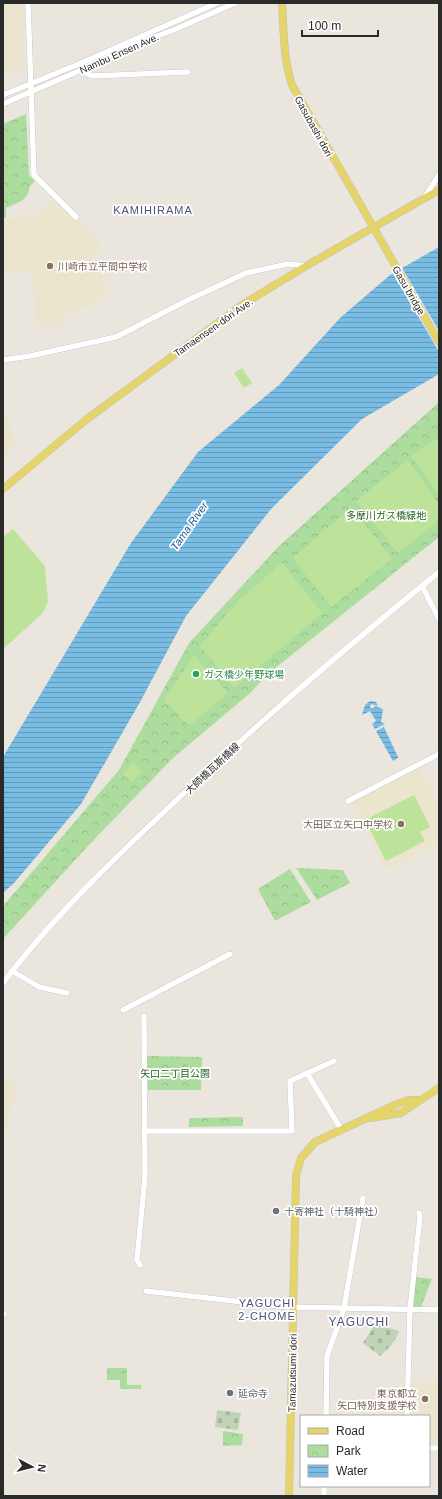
<svg xmlns="http://www.w3.org/2000/svg" width="442" height="1499" viewBox="0 0 442 1499" font-family="Arial,'Noto Sans JP',sans-serif">
	<style>
		.education { fill: #ebe5ce }
		.cemetery { fill: url(#cemetery-stones) }
		.park { fill: url(#park-crowns) }
		.pitch { fill: #bde39b }
		.water { fill: url(#water-rules) }
		.pier { fill: #ebe6dd }
		.lines { fill: none; stroke-linecap: round; stroke-linejoin: round }
		.minor-casing { stroke: #b1b2bc; stroke-width: 6 }
		.major-casing { stroke: #c3c3c3; stroke-width: 8 }
		.minor { stroke: #fff; stroke-width: 5.5 }
		.major { stroke: #e4d469; stroke-width: 7 }
		.education-dot { fill: #8d6e63; stroke: #fff; stroke-width: 1.5 }
		.leisure-dot { fill: #2e9e5b; stroke: #fff; stroke-width: 1.5 }
		.worship-dot { fill: #6b7280; stroke: #fff; stroke-width: 1.5 }
		.labels { text-anchor: middle; stroke-width: 3.5; stroke-linejoin: round; paint-order: stroke }
		.street-label { font-size: 10px; fill: #2a2a2a; stroke: #fff }
		.education-label { font-size: 10px; fill: #785e54; stroke: #fff; text-anchor: end }
		.park-label { font-size: 10px; fill: #276120; stroke: #fff }
		.leisure-label { font-size: 10px; fill: #27864d; stroke: #fff; text-anchor: start }
		.worship-label { font-size: 10px; fill: #5b616d; stroke: #fff; text-anchor: start }
		.neighbourhood-label { font-size: 11px; letter-spacing: 1px; fill: #4e5177; stroke: #fff }
		.water-label { font-size: 11px; font-style: italic; fill: #195a8f; stroke: #fff }
		.quarter-label { font-size: 12px; letter-spacing: 1px; fill: #4e5177; stroke: #fff }
	</style>
	<defs>
		<pattern id="cemetery-stones" width="16" height="16" patternUnits="userSpaceOnUse"><rect width="16" height="16" fill="#c1d3b6"/><path d="M2 7V4a2 2 0 0 1 4 0v3zM10 15v-3a2 2 0 0 1 4 0v3z" fill="#a6b59d"/></pattern>
		<pattern id="park-crowns" width="20" height="18" patternUnits="userSpaceOnUse"><rect width="20" height="18" fill="#addd9e"/><path d="M2 6a3 3 0 1 1 6 0M12 15a3 3 0 1 1 6 0" fill="none" stroke="#95be88"/></pattern>
		<pattern id="water-rules" width="6" height="5" patternUnits="userSpaceOnUse"><rect width="6" height="5" fill="#79bce4"/><path d="M0 2.5h6" fill="none" stroke="#6399b9"/></pattern>
	</defs>
	<rect width="100%" height="100%" fill="#ebe6dd"/>
	<!-- education -->
	<g class="education">
		<path d="M3,3H23L25,69L3,70Z"/>
		<path d="M55,199L72,218L81,222L102,246L91,258L102,272L107,294L106,296L82,309L63,311L62,326H35V304L31,276L28,271L3,275V219L29,218Z"/>
		<path d="M3,403L15,442L3,460Z"/>
		<path d="M419,768L439,806V842L386,870L352,802Z"/>
		<path d="M3,1081L13,1082L17,1087L3,1143Z"/>
		<path d="M412,1382H439V1443H429V1416H411Z"/>
	</g>
	<!-- cemetery -->
	<g class="cemetery">
		<path d="M366,1321L399,1331C396,1341 388,1349 380,1356L363,1343L373,1328L365,1323Z"/>
		<path d="M217,1410L241,1413L238,1430L215,1427Z"/>
	</g>
	<!-- park -->
	<g class="park">
		<path d="M26,114L29,175L35,181L30,186C28,201 19,202 6,208V218H3V124Z"/>
		<path d="M439,402V537L274,669L248,695L173,758L87,847L3,939V906L119,770L189,643L278,547Z"/>
		<path d="M296,868L343,870L350,883L317,900Z"/>
		<path d="M290,869L311,902L275,921L258,889Z"/>
		<path d="M147,1056L202,1057L201,1090H148Z"/>
		<path d="M243,1117V1126L189,1127V1118Z"/>
		<path d="M416,1277L432,1279L421,1307H413Z"/>
		<path d="M107,1368H127V1385H141V1389H120V1380H107Z"/>
		<path d="M223,1431L243,1434L242,1445L223,1446Z"/>
	</g>
	<!-- pitch -->
	<g class="pitch">
		<path d="M242,368L252,383L244,388L234,373Z"/>
		<path d="M436,439L439,444V495L411,456Z"/>
		<path d="M408,460L439,505V521L398,553L356,501Z"/>
		<path d="M351,507L392,559L331,607L293,558Z"/>
		<path d="M13,529L45,566L48,602L43,613L3,649V537Z"/>
		<path d="M282,563L322,613L234,688L200,646L237,602Z"/>
		<path d="M194,655L228,693L189,726L164,700Z"/>
		<path d="M133,763L142,771L132,782L123,775Z"/>
		<path d="M414,795L430,827L420,832L425,841L386,861L365,820Z"/>
	</g>
	<!-- water -->
	<g class="water">
		<path d="M439,247V374L362,419L271,509L186,616L139,704L81,804L14,883L3,893V757L131,543L198,452L279,385L340,318L390,275Z"/>
		<path d="M370,701L376,702L378,706L371,704L370,708H374L375,706L383,709L381,722L385,724L375,729L372,724L376,721L370,711L362,715L365,705Z"/>
		<path d="M384,727L398,757V758L393,761L376,731Z"/>
	</g>
	<!-- pier -->
	<path class="pier" d="M401,266L439,331V352L392,271Z"/>
	<g class="lines">
		<defs>
			<g id="minor">
				<path d="M28,3L34,175L76,217"/>
				<path d="M81,70L92,76L188,72"/>
				<path d="M3,95L79,64L217,3"/>
				<path d="M3,104L81,70L136,44L176,29L235,3"/>
				<path d="M424,198L439,175"/>
				<path d="M3,360L30,356L116,337L188,300L246,273L288,264L306,266"/>
				<path d="M422,586L439,619"/>
				<path d="M348,801L439,754"/>
				<path d="M12,971L39,987L67,993"/>
				<path d="M3,983C56,913 120,853 184,793C266,716 351,643 439,572"/>
				<path d="M123,1010L230,954"/>
				<path d="M307,1073L341,1129"/>
				<path d="M144,1131H292L290,1081L334,1061"/>
				<path d="M140,1265L137,1260L145,1176L144,1016"/>
				<path d="M146,1291L288,1307L439,1310"/>
				<path d="M3,1314H4"/>
				<path d="M326,1416L327,1356L344,1308L363,1198"/>
				<path d="M407,1416L410,1309L420,1217L419,1213"/>
				<path d="M429,1448H439"/>
				<path d="M324,1496V1486"/>
			</g>
			<g id="major">
				<path d="M282,3C284,31 283,58 292,85L439,342"/>
				<path d="M3,489L87,419L242,305L306,266L439,190"/>
				<path d="M371,1118L401,1113L439,1088"/>
				<path d="M289,1496L296,1176L301,1158L315,1142L397,1104L409,1100H419"/>
			</g>
		</defs>
		<!-- minor casing -->
		<use href="#minor" class="minor-casing"/>
		<!-- major casing -->
		<use href="#major" class="major-casing"/>
		<!-- minor -->
		<use href="#minor" class="minor"/>
		<!-- major -->
		<use href="#major" class="major"/>
	</g>
	<!-- markers -->
	<g class="education-dot">
		<circle cx="50" cy="266" r="4"/>
		<circle cx="401" cy="824" r="4"/>
		<circle cx="425" cy="1399" r="4"/>
	</g>
	<circle class="leisure-dot" cx="196" cy="674" r="4"/>
	<g class="worship-dot">
		<circle cx="276" cy="1211" r="4"/>
		<circle cx="230" cy="1393" r="4"/>
	</g>
	<g class="labels">
		<!-- street labels -->
		<g class="street-label">
			<text transform="translate(119 53) rotate(-24)" y="4">Nambu Ensen Ave.</text>
			<text transform="translate(314 126) rotate(61)" y="4">Gasubashi dori</text>
			<text transform="translate(409 290) rotate(60)" y="4">Gasu bridge</text>
			<text transform="translate(213 327) rotate(-35)" y="4">Tamaensen-dōri Ave.</text>
			<text transform="translate(212 768) rotate(-43)" y="4">大師橋瓦斯橋線</text>
			<text transform="translate(292 1373) rotate(-89)" y="4">Tamazutsumi dori</text>
		</g>
		<!-- education labels -->
		<g class="education-label">
			<text x="58" y="270" text-anchor="start">川崎市立平間中学校</text>
			<text x="393" y="828">大田区立矢口中学校</text>
			<text x="417" y="1397">東京都立<tspan x="417" dy="12">矢口特別支援学校</tspan></text>
		</g>
		<!-- park labels -->
		<g class="park-label">
			<text x="386" y="519">多摩川ガス橋緑地</text>
			<text x="175" y="1077">矢口二丁目公園</text>
		</g>
		<!-- leisure labels -->
		<g class="leisure-label">
			<text x="204" y="678">ガス橋少年野球場</text>
		</g>
		<!-- worship labels -->
		<g class="worship-label">
			<text x="284" y="1215">十寄神社（十騎神社）</text>
			<text x="238" y="1397">延命寺</text>
		</g>
		<!-- neighbourhood labels -->
		<g class="neighbourhood-label">
			<text x="153" y="214">KAMIHIRAMA</text>
			<text x="267" y="1307">YAGUCHI<tspan x="267" dy="13">2-CHOME</tspan></text>
		</g>
		<!-- water labels -->
		<g class="water-label">
			<text transform="translate(189 526) rotate(-55)" y="4">Tama River</text>
		</g>
		<!-- quarter labels -->
		<g class="quarter-label">
			<text x="359" y="1326">YAGUCHI</text>
		</g>
	</g>
	<!-- border -->
	<rect width="442" height="1499" fill="none" stroke="#2a2a2a" stroke-width="8"/>
	<!-- legend -->
	<rect x="300" y="1415" width="130" height="72" fill="#ffffff" stroke="#aaaaaa"/>
	<rect x="308" y="1428" width="20" height="6" fill="#e4d469" stroke="#aaaaaa"/>
	<text x="336" y="1435" font-size="12" fill="#2a2a2a">Road</text>
	<rect x="308" y="1445" width="20" height="12" fill="url(#park-crowns)" stroke="#aaaaaa"/>
	<text x="336" y="1455" font-size="12" fill="#2a2a2a">Park</text>
	<rect x="308" y="1465" width="20" height="12" fill="url(#water-rules)" stroke="#aaaaaa"/>
	<text x="336" y="1475" font-size="12" fill="#2a2a2a">Water</text>
	<!-- north arrow -->
	<g transform="translate(32 1467) rotate(97)" stroke="#ffffff" stroke-width="3" paint-order="stroke">
	<path d="M0-3L7 15L0 10L-7 15Z" fill="#2a2a2a"/>
	<text y="-6" font-size="11" font-weight="bold" text-anchor="middle" fill="#2a2a2a">N</text>
	</g>
	<!-- scale -->
	<path d="M302 30v6h76v-6" fill="none" stroke="#2a2a2a" stroke-width="2"/>
	<text x="308" y="30" font-size="12" fill="#2a2a2a" stroke="#ffffff" stroke-width="3" paint-order="stroke">100 m</text>
</svg>
